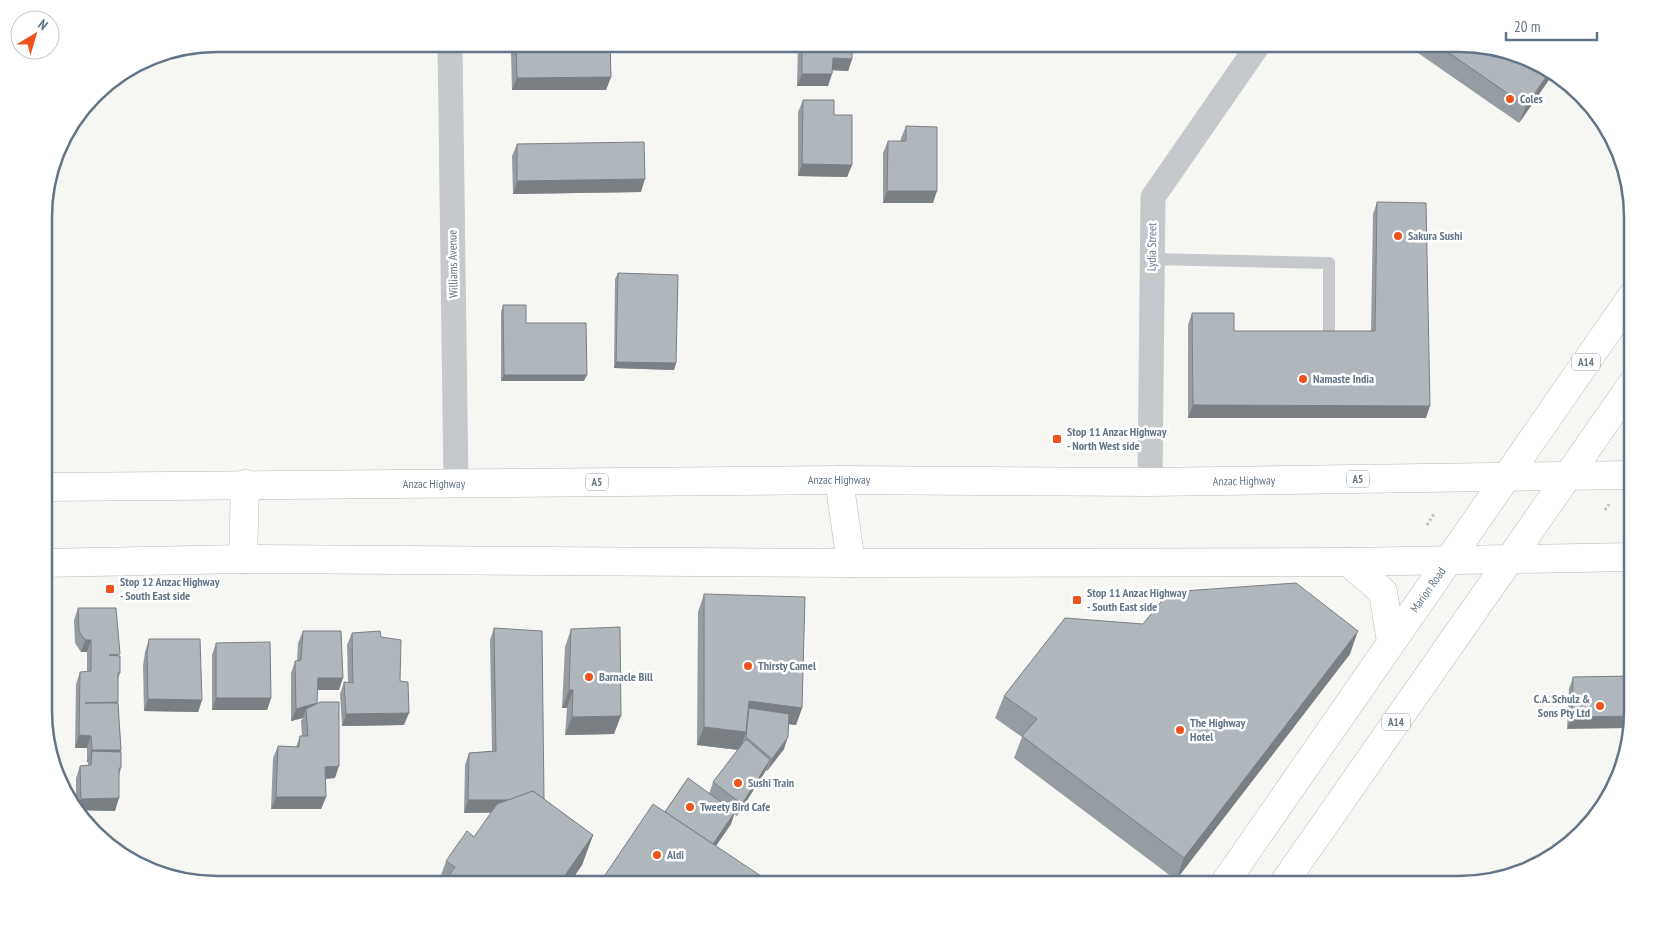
<svg xmlns="http://www.w3.org/2000/svg" width="1676" height="928" viewBox="0 0 1676 928" font-family="'PT Sans Narrow',sans-serif">
	<style>
		.lines { fill: none; stroke-linecap: round; stroke-linejoin: round }
		.primary-casing { stroke: #b8bcc0; stroke-width: 29 }
		.trunk-casing { stroke: #b7bbbe; stroke-width: 29 }
		.path { stroke: #bfc1c3; stroke-width: 3; stroke-dasharray: 2.5 2.5; stroke-linecap: butt }
		.service { stroke: #c5c9cc; stroke-width: 12 }
		.minor { stroke: #c5c9cc; stroke-width: 25 }
		.primary { stroke: #fff; stroke-width: 28 }
		.trunk { stroke: #fff; stroke-width: 28 }
		.wall { fill: #969da2 }
		.shaded-wall { fill: #7a7f84 }
		.building { fill: #afb6bc; stroke: #7a7f84 }
		.poi-dot { fill: #ee531b; stroke: #fff; stroke-width: 2 }
		.labels { text-anchor: middle; stroke-width: 5; stroke-linejoin: round; paint-order: stroke }
		.shield { fill: #fff; stroke: #929eaa; stroke-width: 1 }
		.shield-label { font-size: 11px; font-weight: bold; fill: #637586 }
		.poi-label { font-size: 12px; font-weight: bold; fill: #637586; stroke: #fff; text-anchor: start }
		.street-label { font-size: 12px; fill: #637586; stroke: #fff }
		.rim { fill: none; stroke: #637586; stroke-width: 2.5 }
	</style>
	<rect width="100%" height="100%" fill="#f6f6f3"/>
	<g class="lines">
		<defs>
			<g id="primary">
				<path d="M1224,884L1632,296"/>
				<path d="M1283,884L1632,384"/>
			</g>
			<g id="trunk">
				<path d="M839,480L851,563"/>
				<path d="M45,487L839,480L1150,482L1632,475"/>
				<path d="M243,559L245,484"/>
				<path d="M1348,562L1383,592L1391,642"/>
				<path d="M45,563L243,559L851,563L1348,562L1632,557"/>
			</g>
		</defs>
		<!-- primary casing -->
		<use href="#primary" class="primary-casing"/>
		<!-- trunk casing -->
		<use href="#trunk" class="trunk-casing"/>
		<!-- path -->
		<g class="path">
			<path d="M1605,510L1609,504"/>
			<path d="M1427,525L1434,514"/>
		</g>
		<!-- service -->
		<path class="service" d="M1152,259L1329,263V337"/>
		<!-- minor -->
		<g class="minor">
			<path d="M450,44L456,484"/>
			<path d="M1150,482L1153,197L1259,44"/>
		</g>
		<!-- primary -->
		<use href="#primary" class="primary"/>
		<!-- trunk -->
		<use href="#trunk" class="trunk"/>
	</g>
	<!-- wall -->
	<g class="wall">
		<path d="M515,44H610L611,77L606,90H512L511,53Z"/>
		<path d="M798,44H852V59L848,71L832,70L828,86H797Z"/>
		<path d="M1405,44H1459L1545,67L1553,74L1519,123Z"/>
		<path d="M803,100L834,115L852,165L847,177L798,176V112Z"/>
		<path d="M906,126L933,203H883V153L888,141H901V138Z"/>
		<path d="M517,144L641,192L513,194L512,156Z"/>
		<path d="M1377,202L1426,418H1188V325L1192,313L1234,331H1371L1373,214Z"/>
		<path d="M618,273L676,363L674,370L614,368L615,279Z"/>
		<path d="M503,305L526,323L584,381H501V312Z"/>
		<path d="M704,594L802,708L796,725L788,724L784,749L767,771L766,770L737,816L734,814L731,824L716,846L665,812L688,778L709,794L713,782L738,750L697,745L698,612Z"/>
		<path d="M78,608L120,657V673L118,680V703L121,750V768L119,776L115,811L76,810V778L80,766L88,765V762H87V748H75L76,684L80,672H87V652H81L75,643L74,620Z"/>
		<path d="M494,628L544,799L593,835L582,865L569,884H438L446,861L474,837L492,812L464,813L465,765L469,753L492,751L490,640Z"/>
		<path d="M571,629L614,734L565,735L567,708H562L565,647Z"/>
		<path d="M303,631L339,690H317V703L335,778L325,779L326,797L321,809H271L273,758L278,746L296,747L300,736H302L301,721L303,718L291,721V673L295,661H297L298,643Z"/>
		<path d="M352,633L381,637L400,681L404,725L342,726L340,694L344,682L348,683L347,645Z"/>
		<path d="M149,639L202,700L198,712L144,711L143,666L145,652Z"/>
		<path d="M216,643L271,698L267,710H212V655Z"/>
		<path d="M1350,654L1176,880L1014,758L1022,737L995,718L1004,696Z"/>
		<path d="M1632,676L1567,729L1569,689L1573,677Z"/>
	</g>
	<!-- shaded-wall -->
	<g class="shaded-wall">
		<path d="M833,58L852,59L848,71L828,70Z"/>
		<path d="M1550,71L1553,74L1519,123L1526,106Z"/>
		<path d="M802,74H832L828,86H797Z"/>
		<path d="M611,77L606,90H512L517,78Z"/>
		<path d="M802,164L852,165L847,177L798,176Z"/>
		<path d="M645,179L641,192L513,194L517,181Z"/>
		<path d="M887,191H937L933,203H883Z"/>
		<path d="M616,362L676,363L674,370L614,368Z"/>
		<path d="M504,375H587L584,381H501Z"/>
		<path d="M1193,405L1430,406L1426,418H1188Z"/>
		<path d="M1358,631L1350,654L1176,880L1184,858Z"/>
		<path d="M85,640H91L87,652H81Z"/>
		<path d="M318,678H343L339,690H313Z"/>
		<path d="M569,690H573L567,708H562Z"/>
		<path d="M216,698H271L267,710H212Z"/>
		<path d="M148,699L202,700L198,712L144,711Z"/>
		<path d="M749,701L802,708L796,725L748,719L749,708L745,719Z"/>
		<path d="M317,703L306,717V709L303,718L291,721L296,709Z"/>
		<path d="M409,713L404,725L342,726L346,714Z"/>
		<path d="M621,716L614,734L565,735L572,717Z"/>
		<path d="M1632,716V722L1630,728L1567,729L1572,717Z"/>
		<path d="M704,727L746,732L740,750L697,745Z"/>
		<path d="M79,735L91,736L87,748H75Z"/>
		<path d="M788,737L784,749L767,771L772,759Z"/>
		<path d="M92,750H121L117,762L92,751L88,762H87Z"/>
		<path d="M770,760L765,772L737,816L742,804Z"/>
		<path d="M339,766L335,778L321,779L325,767Z"/>
		<path d="M276,797H326L321,809H271Z"/>
		<path d="M119,798L115,811L76,810L81,799Z"/>
		<path d="M544,799L540,812L464,813L468,800Z"/>
		<path d="M735,812L731,824L709,856L713,844Z"/>
		<path d="M593,835L582,865L569,884H559Z"/>
	</g>
	<!-- building -->
	<g class="building">
		<path d="M516,44H610L611,77L517,78Z"/>
		<path d="M802,44H852V59L833,58L832,74H802Z"/>
		<path d="M1436,44H1459L1545,67L1550,71L1526,106Z"/>
		<path d="M803,100H834V115H852V165L802,164Z"/>
		<path d="M906,126L937,127V191H887L888,141H906Z"/>
		<path d="M644,142L645,179L517,181V144Z"/>
		<path d="M1377,202L1426,203L1430,406L1193,405L1192,313H1234V331H1375Z"/>
		<path d="M618,273L678,275L676,363L616,362Z"/>
		<path d="M503,305H526V323H586L587,375H504Z"/>
		<path d="M1296,583L1358,631L1184,858L1022,736L1037,719L1004,696L1065,618L1143,624L1169,592Z"/>
		<path d="M704,594L805,597L802,708L749,701L746,732L704,727Z"/>
		<path d="M78,608H116L120,654L109,655L120,656V673H118V702L85,703H118L121,750H92L91,736L79,735L80,672L91,671V640H85L79,631Z"/>
		<path d="M620,627L621,716L572,717L573,690H569L571,629Z"/>
		<path d="M494,628L542,631L544,799L533,791L509,800H468L469,753L496,751Z"/>
		<path d="M303,631H341L343,678H318L317,703L296,709L295,661L301,660Z"/>
		<path d="M380,631L381,637L401,640L400,681L408,682L409,713L346,714L344,682L353,683L352,633Z"/>
		<path d="M149,639H200L202,700L148,699L147,654Z"/>
		<path d="M270,642L271,698H216V643Z"/>
		<path d="M1632,676V716L1572,717L1573,677Z"/>
		<path d="M320,702H339V766L325,767L326,797H276L278,746L299,747L300,736H308L306,709Z"/>
		<path d="M749,708L789,714L788,737L772,759L746,737Z"/>
		<path d="M746,739L770,760L742,804L713,782Z"/>
		<path d="M92,751L121,752V768H119V798L81,799L80,766L91,765Z"/>
		<path d="M688,778L735,812L713,844L665,812Z"/>
		<path d="M533,791L593,835L559,884H443L455,867L446,861L467,831L474,837L497,804Z"/>
		<path d="M653,804L773,884H599Z"/>
	</g>
	<!-- markers -->
	<g class="poi-dot">
		<circle cx="1510" cy="99" r="5"/>
		<circle cx="1398" cy="236" r="5"/>
		<circle cx="1303" cy="379" r="5"/>
		<rect x="1052" y="434" width="10" height="10" rx="2.5"/>
		<rect x="105" y="584" width="10" height="10" rx="2.5"/>
		<rect x="1072" y="595" width="10" height="10" rx="2.5"/>
		<circle cx="748" cy="666" r="5"/>
		<circle cx="589" cy="677" r="5"/>
		<circle cx="1600" cy="706" r="5"/>
		<circle cx="1180" cy="730" r="5"/>
		<circle cx="738" cy="783" r="5"/>
		<circle cx="690" cy="807" r="5"/>
		<circle cx="657" cy="855" r="5"/>
	</g>
	<g class="labels">
		<!-- shield labels -->
		<g class="shield">
			<rect x="1572" y="353.5" width="28" height="17" rx="4"/>
			<rect x="1347" y="470.5" width="22" height="17" rx="4"/>
			<rect x="586" y="473.5" width="22" height="17" rx="4"/>
			<rect x="1382" y="713.5" width="28" height="17" rx="4"/>
		</g>
		<g class="shield-label">
			<text x="1586" y="366">A14</text>
			<text x="1358" y="483">A5</text>
			<text x="597" y="486">A5</text>
			<text x="1396" y="726">A14</text>
		</g>
		<!-- poi labels -->
		<g class="poi-label">
			<text x="1520" y="103">Coles</text>
			<text x="1408" y="240">Sakura Sushi</text>
			<text x="1313" y="383">Namaste India</text>
			<text x="1067" y="436">Stop 11 Anzac Highway<tspan x="1067" dy="14">- North West side</tspan></text>
			<text x="120" y="586">Stop 12 Anzac Highway<tspan x="120" dy="14">- South East side</tspan></text>
			<text x="1087" y="597">Stop 11 Anzac Highway<tspan x="1087" dy="14">- South East side</tspan></text>
			<text x="758" y="670">Thirsty Camel</text>
			<text x="599" y="681">Barnacle Bill</text>
			<text x="1590" y="703" text-anchor="end">C.A. Schulz &amp;<tspan x="1590" dy="14">Sons Pty Ltd</tspan></text>
			<text x="1190" y="727">The Highway<tspan x="1190" dy="14">Hotel</tspan></text>
			<text x="748" y="787">Sushi Train</text>
			<text x="700" y="811">Tweety Bird Cafe</text>
			<text x="667" y="859">Aldi</text>
		</g>
		<!-- street labels -->
		<g class="street-label">
			<text transform="translate(1152 247) rotate(-89)" y="4">Lydia Street</text>
			<text transform="translate(453 264) rotate(-91)" y="4">Williams Avenue</text>
			<text x="839" y="484">Anzac Highway</text>
			<text transform="translate(1244 481) rotate(-1)" y="4">Anzac Highway</text>
			<text x="434" y="488">Anzac Highway</text>
			<text transform="translate(1428 590) rotate(-55)" y="4">Marion Road</text>
		</g>
	</g>
	<!-- crop -->
	<path d="M0 0H1676V928H0ZM217 52H1459A165 165 0 0 1 1624 217V711A165 165 0 0 1 1459 876H217A165 165 0 0 1 52 711V217A165 165 0 0 1 217 52Z" fill="#fff" fill-rule="evenodd"/>
	<path class="rim" d="M217 52H1459A165 165 0 0 1 1624 217V711A165 165 0 0 1 1459 876H217A165 165 0 0 1 52 711V217A165 165 0 0 1 217 52Z"/>
	<!-- north arrow -->
	<g transform="translate(35 35) rotate(38)"><circle r="24" fill="#ffffff" stroke="#c1c8cf"/>
	<path d="M0-4L9 19L0 12L-9 19Z" fill="#ee531b"/>
	<text y="-8" font-size="14" font-weight="bold" text-anchor="middle" fill="#637586">N</text>
	</g>
	<!-- scale -->
	<path d="M1506 32v8h91v-8" fill="none" stroke="#637586" stroke-width="2.5"/>
	<text x="1514" y="32" font-size="15" fill="#637586" stroke="#ffffff" stroke-width="4" paint-order="stroke">20 m</text>
</svg>
